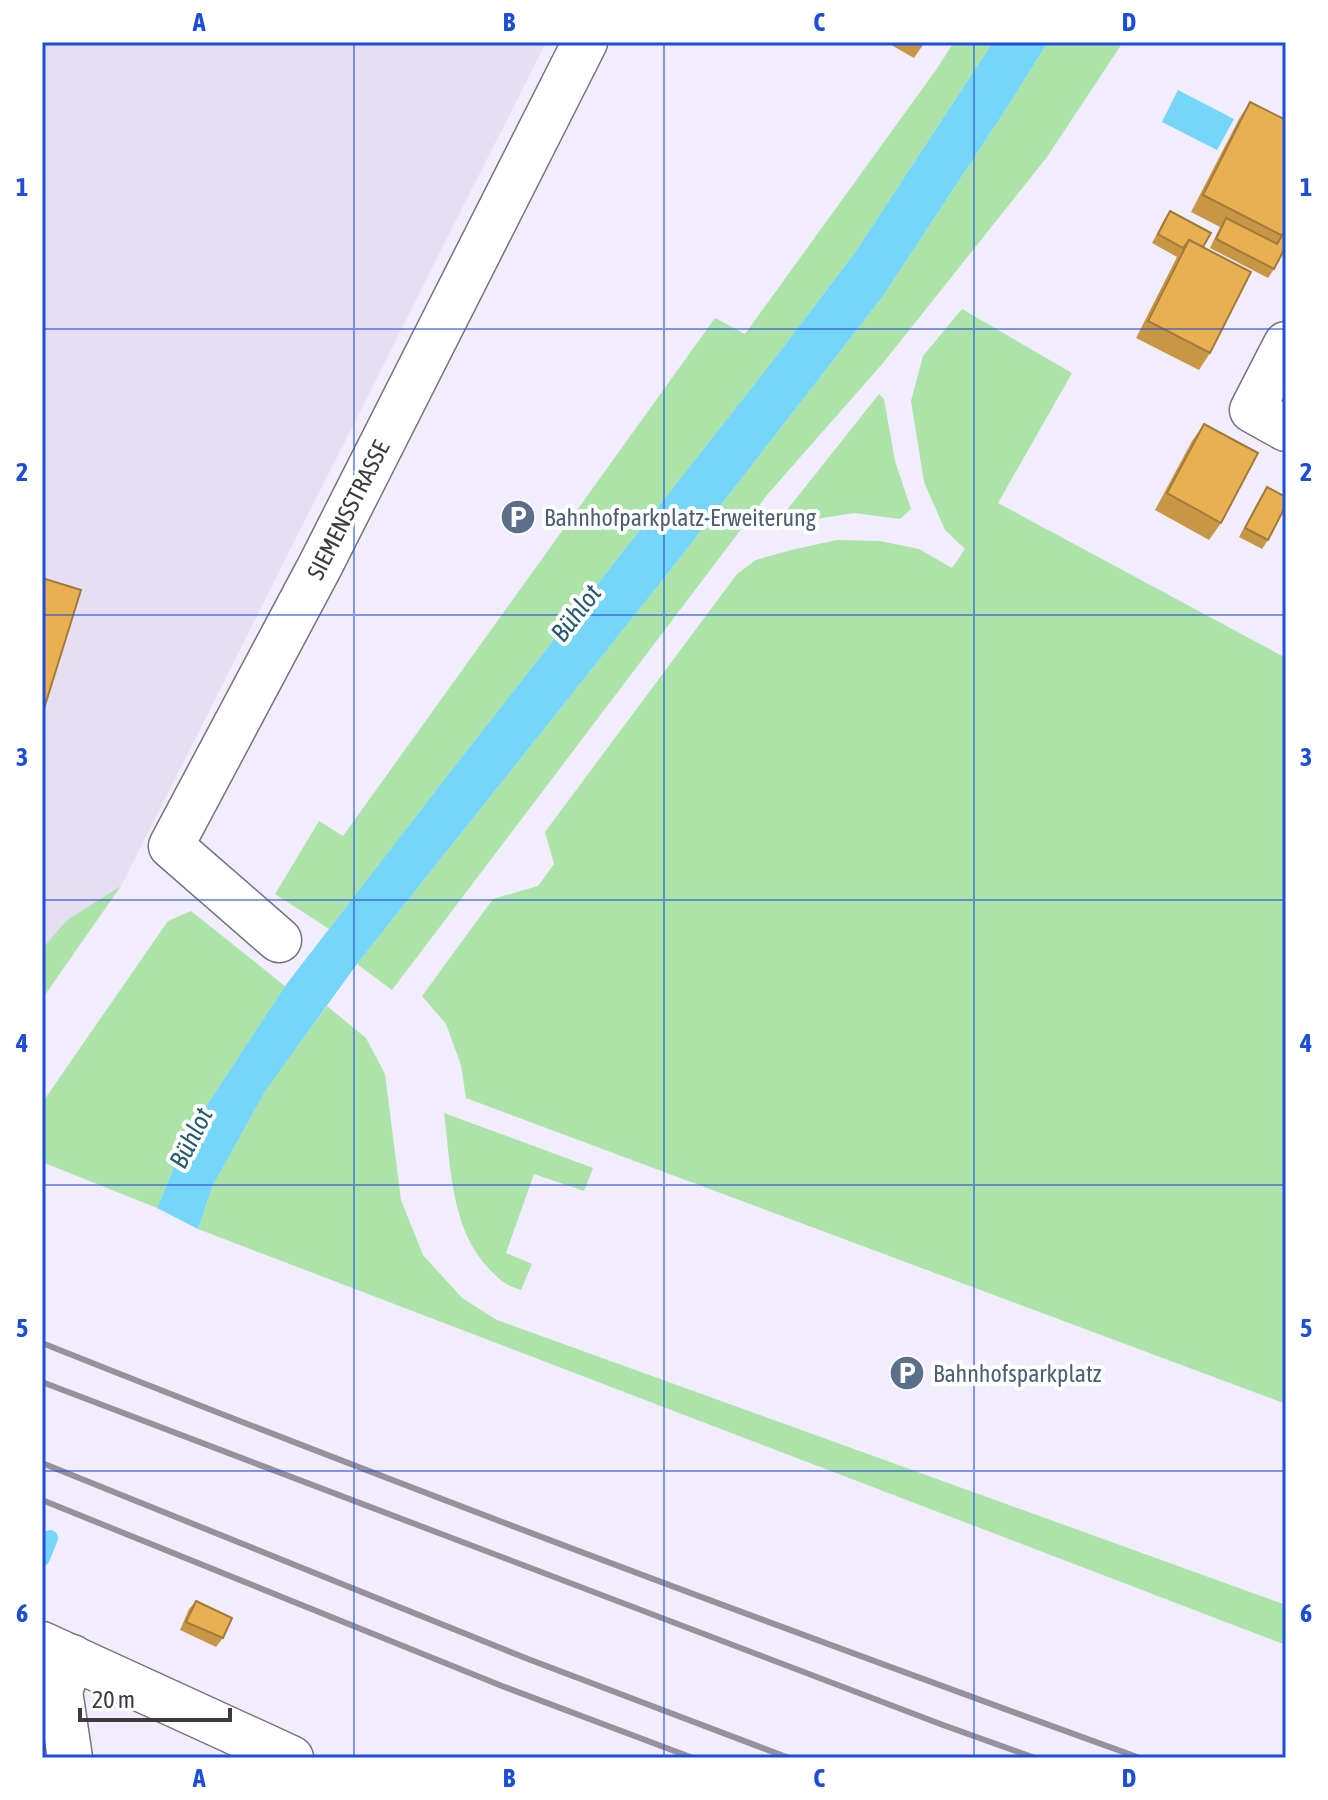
<svg xmlns="http://www.w3.org/2000/svg" width="1328" height="1800" font-family="'Asap Condensed',sans-serif">
	<style>
		.built { fill: #e6def3 }
		.green { fill: #ace3a8 }
		.water { fill: #76d6f9 }
		.lines { fill: none; stroke-linecap: round; stroke-linejoin: round }
		.stream { stroke: #76d6f9; stroke-width: 16 }
		.street-casing { stroke: #77727f; stroke-width: 47 }
		.street { stroke: #fff; stroke-width: 44 }
		.rail { stroke: #96929c; stroke-width: 6 }
		.wall { fill: #c89746 }
		.building { fill: #e8b051; stroke: #a27b39; stroke-width: 2 }
		.grid { fill: none; stroke: #1d4ed8; stroke-width: 2; stroke-opacity: 0.55 }
		.labels { text-anchor: middle; dominant-baseline: central; stroke-width: 8; stroke-linejoin: round; paint-order: stroke }
		.street-label { font-size: 24px; fill: #3c3a3f; stroke: #fff }
		.service-label { font-size: 24px; fill: #4e5e75; stroke: #fff; text-anchor: start }
		.water-label { font-size: 26px; font-style: italic; fill: #275c6f; stroke: #fff }
		.neatline { fill: none; stroke: #1d4ed8; stroke-width: 3 }
		.grid-label { font-size: 26px; text-anchor: middle; font-weight: bold; fill: #1d4ed8 }
	</style>
	<rect width="100%" height="100%" fill="#f2edfc"/>
	<polygon class="built" points="42,42 546,42 121,886 67,920 42,949"/>
	<g class="green">
		<polygon points="954,42 993,42 856,251 775,358 457,763 329,929 275,894 319,821 343,836 715,318 745,334 936,70"/>
		<polygon points="1048,42 1123,42 1047,157 883,363 767,495 392,990 357,964 669,572 883,296 1010,103"/>
		<polygon points="962,309 1072,373 998,503 1286,658 1286,1404 466,1098 461,1065 446,1024 422,996 493,899 538,886 554,864 545,832 737,574 756,560 791,550 837,540 880,541 919,549 952,568 965,549 945,530 924,482 911,401 923,356"/>
		<polygon points="879,394 884,399 895,461 911,509 900,519 854,513 790,523 787,510"/>
		<polygon points="121,886 42,999 42,949 67,920"/>
		<polygon points="191,911 285,986 188,1134 157,1208 42,1162 42,1103 168,921"/>
		<polygon points="327,1006 366,1038 385,1074 401,1200 423,1255 462,1298 497,1320 1286,1605 1286,1645 198,1229 213,1185 265,1090"/>
		<path d="M444,1113l149,55 -9,23 -50,-17 -28,79 26,11 -11,26c-14,-4 -20,-9 -30,-19 -41,-41 -40,-105 -47,-158z"/>
	</g>
	<g class="water">
		<polygon points="993,42 1048,42 1010,103 883,296 669,572 357,964 265,1091 213,1185 198,1229 157,1208 188,1134 285,986 457,763 775,358 856,251"/>
		<polygon points="1178,90 1234,119 1217,150 1162,122"/>
	</g>
	<g class="lines">
		<polyline class="stream" points="42,1558 50,1538"/>
		<defs>
			<g id="street">
				<polyline points="1286,344 1252,410 1286,429"/>
				<polyline points="279,940 171,846 320,566 585,42"/>
				<polyline points="42,1644 291,1758"/>
				<polyline points="70,1758 60,1691 72,1657"/>
			</g>
		</defs>
		<use href="#street" class="street-casing"/>
		<use href="#street" class="street"/>
		<g class="rail">
			<path d="M42,1343c363,145 730,282 1098,415"/>
			<polyline points="42,1382 943,1725 1035,1758"/>
			<polyline points="42,1463 528,1659 789,1758"/>
			<polyline points="42,1500 502,1686 693,1758"/>
		</g>
	</g>
	<g class="wall">
		<polygon points="886,42 925,42 914,58"/>
		<polygon points="1250,102 1286,246 1274,269 1268,278 1210,248 1220,227 1191,212 1239,119"/>
		<polygon points="1170,211 1203,247 1210,353 1199,370 1136,338 1177,257 1152,243 1164,220"/>
		<polygon points="1204,424 1221,523 1209,540 1155,510 1192,441"/>
		<polygon points="1267,487 1268,540 1262,549 1239,537 1261,496"/>
		<polygon points="196,1601 223,1638 216,1647 180,1630 189,1609"/>
	</g>
	<g class="building">
		<polygon points="1250,102 1286,120 1286,229 1283,236 1203,195"/>
		<polygon points="1170,211 1211,233 1203,247 1189,240 1183,248 1158,234"/>
		<polygon points="1226,218 1277,244 1286,229 1286,246 1274,269 1216,239"/>
		<polygon points="1189,240 1251,272 1210,353 1148,321"/>
		<polygon points="1204,424 1258,453 1221,523 1167,493"/>
		<polygon points="1267,487 1286,497 1286,505 1268,540 1245,528"/>
		<polygon points="42,578 81,590 42,715"/>
		<polygon points="196,1601 232,1618 223,1638 186,1622"/>
	</g>
	<path class="grid" d="M354,42v1716M664,42v1716M974,42v1716M42,329h1244M42,615h1244M42,900h1244M42,1185h1244M42,1471h1244"/>
	<defs>
		<symbol id="parking-disc" viewBox="-11 -11 22 22"><circle r="9.5" fill="#5c6f8a" stroke="#fff"/><path d="M-3.5-5.5H1a3.5 3.5 0 0 1 0 7H-1V5.5H-3.5ZM-1-3.4V-.6H.8a1.4 1.4 0 0 0 0-2.8Z" fill="#fff"/></symbol>
	</defs>
	<g fill-rule="evenodd">
		<use href="#parking-disc" x="498" y="497" width="40" height="40"/>
		<use href="#parking-disc" x="887" y="1353" width="40" height="40"/>
	</g>
	<g class="labels">
		<g class="street-label">
			<text transform="translate(348 510) rotate(-63)">SIEMENSSTRASSE</text>
		</g>
		<g class="service-label">
			<text x="544" y="517">Bahnhofparkplatz-Erweiterung</text>
			<text x="933" y="1373">Bahnhofsparkplatz</text>
		</g>
		<g class="water-label">
			<text transform="translate(576 613) rotate(-52)">Bühlot</text>
			<text transform="translate(191 1138) rotate(-63)">Bühlot</text>
		</g>
	</g>
	<rect width="1328" height="1800" fill="none" stroke="#ffffff" stroke-width="88"/>
	<path d="M80 1708v12h150v-12" fill="none" stroke="#3c3a3f" stroke-width="4"/>
	<text x="92" y="1708" font-size="24" fill="#3c3a3f" stroke="#ffffff" stroke-width="6" paint-order="stroke">20 m</text>
	<rect x="44" y="44" width="1240" height="1712" class="neatline"/>
	<g class="grid-label">
		<text x="199" y="31">A</text>
		<text x="509" y="31">B</text>
		<text x="819" y="31">C</text>
		<text x="1129" y="31">D</text>
		<text x="22" y="196">1</text>
		<text x="1306" y="196">1</text>
		<text x="22" y="481">2</text>
		<text x="1306" y="481">2</text>
		<text x="22" y="766">3</text>
		<text x="1306" y="766">3</text>
		<text x="22" y="1052">4</text>
		<text x="1306" y="1052">4</text>
		<text x="22" y="1337">5</text>
		<text x="1306" y="1337">5</text>
		<text x="22" y="1622">6</text>
		<text x="1306" y="1622">6</text>
		<text x="199" y="1787">A</text>
		<text x="509" y="1787">B</text>
		<text x="819" y="1787">C</text>
		<text x="1129" y="1787">D</text>
	</g>
</svg>
